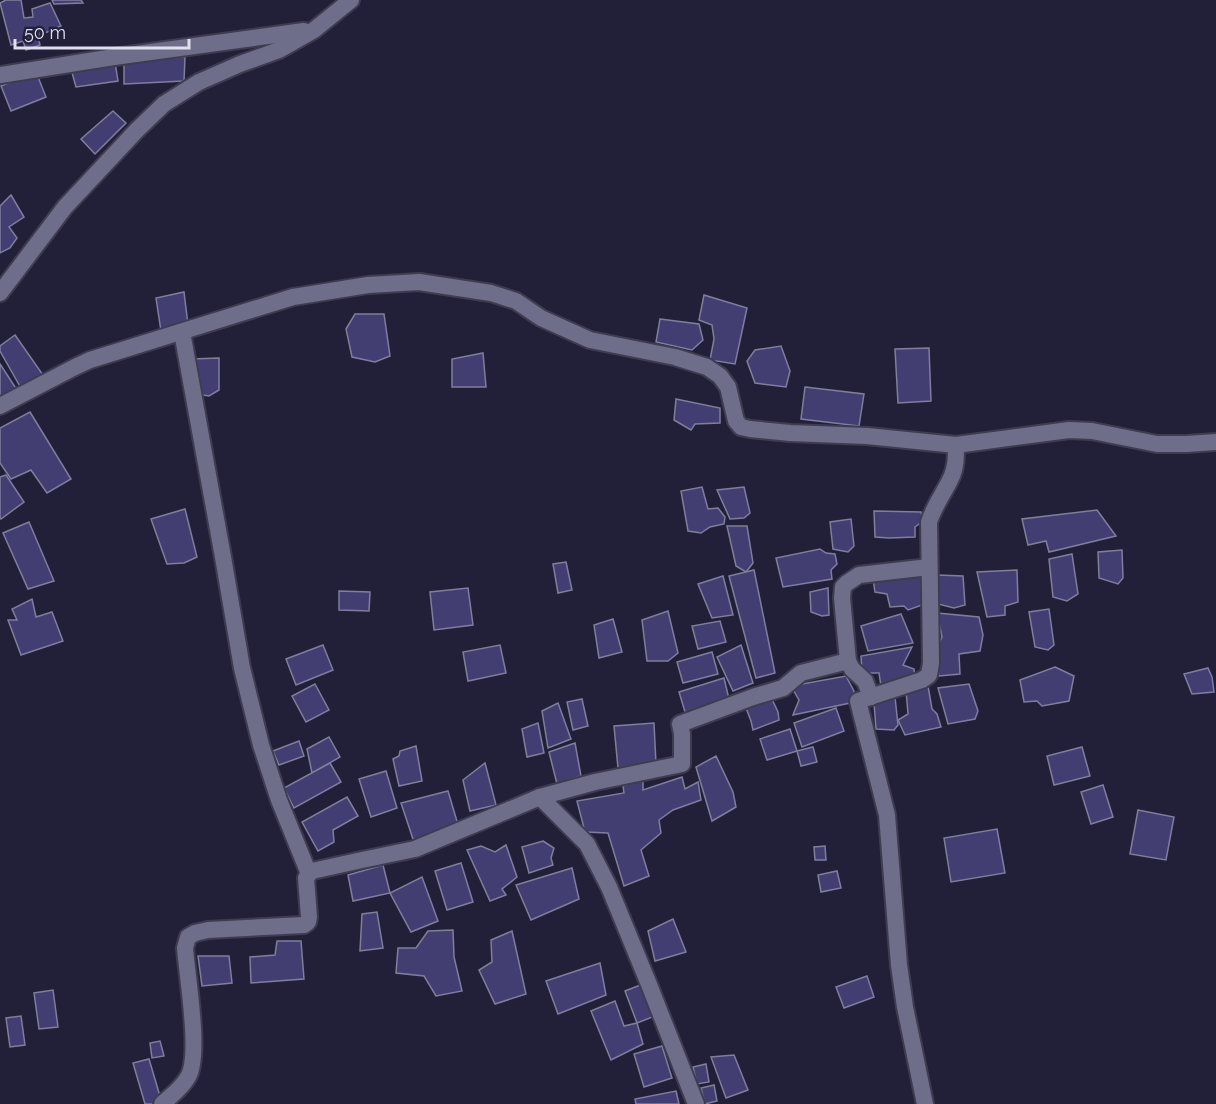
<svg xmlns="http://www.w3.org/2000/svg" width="1216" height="1104" font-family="Raleway,sans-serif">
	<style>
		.building { fill: #433e72; stroke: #7f7e9c; stroke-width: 1.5 }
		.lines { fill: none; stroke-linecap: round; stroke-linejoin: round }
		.minor-casing { stroke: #3f3c51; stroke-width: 20 }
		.minor { stroke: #6e6d8a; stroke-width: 16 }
	</style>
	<rect width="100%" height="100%" fill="#222039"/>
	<g class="building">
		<polygon points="6,0 21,0 24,18 33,17 32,9 50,3 61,26 38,36 40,45 26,50 23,41 11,45 0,3"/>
		<polygon points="52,0 81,0 83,3 54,4"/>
		<polygon points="185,57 184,81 124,84 124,59"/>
		<polygon points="115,62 118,81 76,87 71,69"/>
		<polygon points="36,72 46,97 11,111 1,86"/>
		<polygon points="113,111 126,123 95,154 81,139"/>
		<polygon points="11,195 24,217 9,227 17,238 10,248 0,253 0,206"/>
		<polygon points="184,292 188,325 161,331 156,298"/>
		<polygon points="704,295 747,308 735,364 710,360 714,339 712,325 699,320"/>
		<polygon points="355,314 384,314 390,356 375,362 352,357 346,329"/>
		<polygon points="660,319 699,324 703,340 692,350 656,342"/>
		<polygon points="15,335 43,375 22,390 0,351 0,346"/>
		<polygon points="781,346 790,371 786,387 755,383 747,361 755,350"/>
		<polygon points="929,348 931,401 898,403 895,349"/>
		<polygon points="483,353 486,387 452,387 452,359"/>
		<polygon points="219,358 219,390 209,396 197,394 191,359"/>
		<polygon points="0,364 17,390 0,398"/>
		<polygon points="805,387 864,394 859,426 801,419"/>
		<polygon points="676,399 720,408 720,423 695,424 691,430 674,420"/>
		<polygon points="30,412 71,479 47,493 31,470 11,479 0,463 0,428"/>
		<polygon points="6,475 24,502 1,519 0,518 0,477"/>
		<polygon points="702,487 708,509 718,508 725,517 724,524 710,527 701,533 688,531 681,491"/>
		<polygon points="744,487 750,513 744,518 730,519 717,490"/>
		<polygon points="185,509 197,557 184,563 167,564 151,519"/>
		<polygon points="1097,510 1116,536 1049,552 1046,541 1028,545 1022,519"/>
		<polygon points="874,511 921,512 923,521 915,527 915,537 889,538 875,537"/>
		<polygon points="851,519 854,546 848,552 833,549 830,522"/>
		<polygon points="29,522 54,581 28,589 3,533"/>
		<polygon points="727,526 747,526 753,563 746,572 736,566"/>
		<polygon points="820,549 826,553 835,554 837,564 831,570 832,579 783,587 776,558"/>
		<polygon points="1122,550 1123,578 1118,584 1099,578 1098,552"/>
		<polygon points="1072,554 1078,594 1067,601 1053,597 1049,559"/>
		<polygon points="566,562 572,590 558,593 553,564"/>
		<polygon points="754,570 775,673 756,678 729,576"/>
		<polygon points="1017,570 1018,602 1005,606 1005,615 987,617 977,572"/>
		<polygon points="923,573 925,604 908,610 904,606 890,607 887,594 875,592 873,579"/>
		<polygon points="937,575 963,576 965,605 954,608 938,604"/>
		<polygon points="723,576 733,615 712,618 698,584"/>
		<polygon points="468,588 473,625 434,630 430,592"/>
		<polygon points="828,588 829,615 822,616 811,612 810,592"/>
		<polygon points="339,591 370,592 369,611 339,610"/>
		<polygon points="32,599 36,617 52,612 63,641 21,655 8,620 17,620 12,609"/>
		<polygon points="1049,609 1054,645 1048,650 1035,647 1029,612"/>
		<polygon points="668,611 678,653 668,661 647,661 642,620"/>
		<polygon points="937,613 979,617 983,635 980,651 959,654 960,674 939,676 935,651 942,637"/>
		<polygon points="901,614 913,643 868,651 861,626"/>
		<polygon points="613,619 622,652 599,658 594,625"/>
		<polygon points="720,621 726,642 698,649 692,626"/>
		<polygon points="323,645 333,670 296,685 286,659"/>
		<polygon points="500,645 506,673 468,681 463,652"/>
		<polygon points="741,645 753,683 733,691 717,657"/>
		<polygon points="912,647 903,665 914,669 915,678 881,686 879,673 862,673 861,656"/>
		<polygon points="712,652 718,674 683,683 677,662"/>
		<polygon points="1055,667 1074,676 1069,701 1042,706 1037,701 1024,702 1020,680"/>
		<polygon points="1208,668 1212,677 1214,692 1192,694 1184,674"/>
		<polygon points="846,676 854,691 850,703 793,715 799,700 791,686"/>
		<polygon points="724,678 729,699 686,715 679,692"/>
		<polygon points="315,684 329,710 306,722 292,696"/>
		<polygon points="969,684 978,711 975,719 948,724 938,688"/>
		<polygon points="928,686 932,709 937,714 941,727 905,735 898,720 908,714 906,690"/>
		<polygon points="770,695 778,712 779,720 753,730 751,721 744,703"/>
		<polygon points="895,697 898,725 894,730 876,729 874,703"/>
		<polygon points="582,699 588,726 573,730 567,702"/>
		<polygon points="558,703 571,739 548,748 542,711"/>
		<polygon points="836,708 844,731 802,747 794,723"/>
		<polygon points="538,723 544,753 527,757 522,729"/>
		<polygon points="654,723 656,764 618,768 614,726"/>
		<polygon points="790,729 797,751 767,760 760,739"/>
		<polygon points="329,737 340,757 312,773 307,749"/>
		<polygon points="299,741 304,756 279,765 273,751"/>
		<polygon points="575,743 581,776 557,784 549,752"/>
		<polygon points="416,746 422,781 399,786 393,759 399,756 400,751"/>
		<polygon points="813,747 817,762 801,766 797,751"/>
		<polygon points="1082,747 1090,776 1054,785 1047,756"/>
		<polygon points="716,756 733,792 736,807 712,821 696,767"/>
		<polygon points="330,763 341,782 294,808 284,788"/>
		<polygon points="485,763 496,805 470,811 463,780"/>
		<polygon points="386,771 397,808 371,817 359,779"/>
		<polygon points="682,777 685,789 698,782 701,800 673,810 659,820 661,833 641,850 649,876 624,886 608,833 585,832 577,801 624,793 623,786 643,778 643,790"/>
		<polygon points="1103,785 1113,817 1091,824 1081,792"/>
		<polygon points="448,791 459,828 414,842 401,803"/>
		<polygon points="347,797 358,816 333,830 334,842 318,851 302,822"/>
		<polygon points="1138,810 1174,817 1166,860 1130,854"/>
		<polygon points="997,829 1005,873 951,882 944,838"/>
		<polygon points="543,841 554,848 551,858 553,865 529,873 522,847"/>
		<polygon points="506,845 517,877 502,889 506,895 490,901 467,850 481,846 495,852"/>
		<polygon points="825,846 826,860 815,860 814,847"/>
		<polygon points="461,863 473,902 447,910 435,871"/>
		<polygon points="383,865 390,893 353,901 348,875"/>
		<polygon points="572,868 579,899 531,920 516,885"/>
		<polygon points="837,871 841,888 821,892 818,875"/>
		<polygon points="422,877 438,921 411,932 390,893"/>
		<polygon points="377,912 383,948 360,951 362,914"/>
		<polygon points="673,919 686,952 655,961 648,931"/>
		<polygon points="453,930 454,957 462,991 436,996 424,976 396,973 398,948 416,948 428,931"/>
		<polygon points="512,931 526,994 495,1004 479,970 492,962 491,940"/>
		<polygon points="277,941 301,941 304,979 251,983 250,957 275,955"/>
		<polygon points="198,956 229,956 232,983 202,986"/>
		<polygon points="600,963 606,995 558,1014 546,981"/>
		<polygon points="867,976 874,997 844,1008 836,987"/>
		<polygon points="648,982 660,1014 637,1023 625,991"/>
		<polygon points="53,990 58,1027 39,1029 34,993"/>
		<polygon points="615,1001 624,1026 637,1023 643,1044 611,1060 591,1011"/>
		<polygon points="21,1016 25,1045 10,1047 6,1018"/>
		<polygon points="160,1041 164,1056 152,1058 150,1043"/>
		<polygon points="662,1046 672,1078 644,1087 634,1054"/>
		<polygon points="734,1055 748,1090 726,1098 711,1057"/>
		<polygon points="149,1059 162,1103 156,1104 145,1104 133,1063"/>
		<polygon points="706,1064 709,1082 697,1084 693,1067"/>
		<polygon points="714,1085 717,1101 705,1104 701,1088"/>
		<polygon points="676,1091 679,1104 636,1104 635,1099"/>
	</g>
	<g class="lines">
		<defs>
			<g id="minor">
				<polyline points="0,75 114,57 304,31"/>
				<polyline points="0,293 65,207 137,130 164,104 199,82 240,64 279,50 314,30 351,0"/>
				<polyline points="182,332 223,557 242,668 261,745 279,800 309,874"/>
				<polyline points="0,406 75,367 90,360 293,297 368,285 419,282 491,293 516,301 541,318 590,340 675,357 707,367 720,376 728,387 736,421 741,427 750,429 790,433 867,436 956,445 1069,430 1092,431 1157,444 1186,444 1216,442"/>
				<polyline points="871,697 865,681 852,669 848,661 842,598 843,587 847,583 859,575 929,567"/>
				<polyline points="540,797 595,782 682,764 682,734 680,724 753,697 783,688 801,673 848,661"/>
				<path d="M162,1104c9,-8 20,-16 26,-27 13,-21 -1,-101 -3,-129l3,-11 7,-4 13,-3 96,-5 4,-3 1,-5 -3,-39 3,-4 3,-3 50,-11 53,-11 125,-52 47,47 22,43 39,95 48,122"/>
				<path d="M925,1104l-20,-97 -6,-42 -12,-150 -29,-114 64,-21 7,-5 2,-12 -2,-141c5,-16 15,-29 22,-44 5,-10 5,-21 5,-33"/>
			</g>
		</defs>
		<use href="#minor" class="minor-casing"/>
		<use href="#minor" class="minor"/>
	</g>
	<path d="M15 39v9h174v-9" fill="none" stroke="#dfdff0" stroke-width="3"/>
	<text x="24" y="39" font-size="18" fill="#dfdff0" stroke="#222039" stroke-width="4.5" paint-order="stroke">50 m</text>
</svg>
